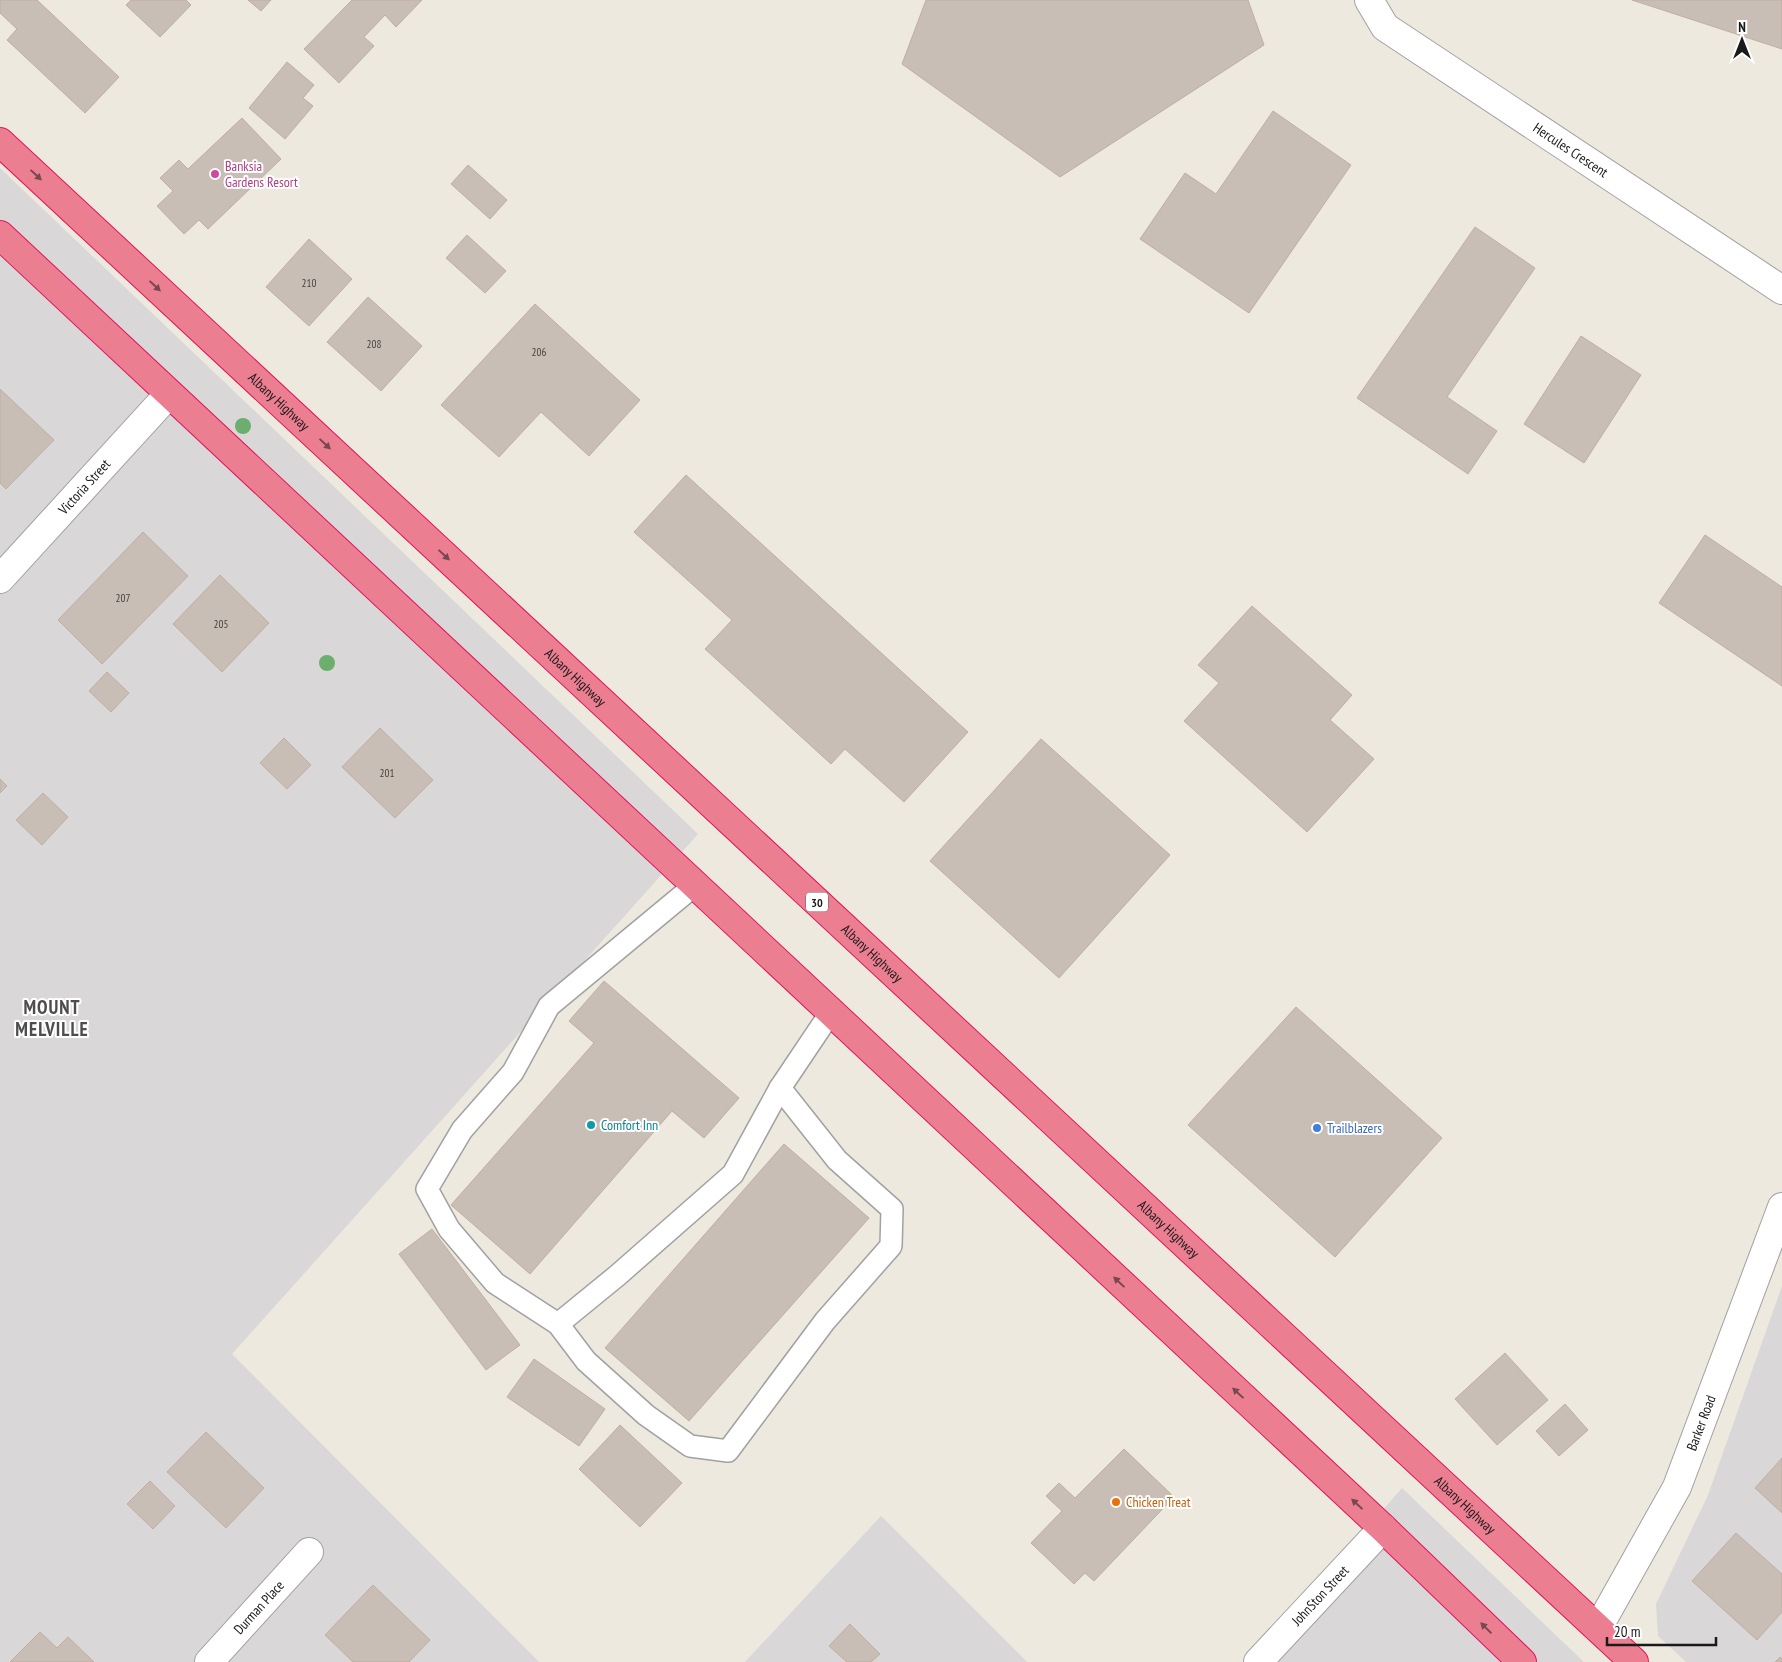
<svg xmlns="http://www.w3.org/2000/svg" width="1782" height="1662" font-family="'PT Sans Narrow',sans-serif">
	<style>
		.residential { fill: #d9d7d7 }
		.building { fill: #c9beb5; stroke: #c0aea0 }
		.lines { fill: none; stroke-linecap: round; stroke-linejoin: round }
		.lane-casing { stroke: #a1a1a1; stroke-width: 24 }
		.street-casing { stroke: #a1a1a1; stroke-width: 30 }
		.highway-casing { stroke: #e11659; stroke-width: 30 }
		.lane { stroke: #fff; stroke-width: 21 }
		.street { stroke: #fff; stroke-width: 28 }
		.highway { stroke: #ec7e92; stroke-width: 28 }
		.tree { fill: #6cae6d }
		.oneway { fill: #784750 }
		.hotel-dot { fill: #d1479c; stroke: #fff; stroke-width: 2 }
		.culture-dot { fill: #0f9aa8; stroke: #fff; stroke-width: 2 }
		.shop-dot { fill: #3f7fe0; stroke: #fff; stroke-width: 2 }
		.food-dot { fill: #e8710a; stroke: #fff; stroke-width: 2 }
		.labels { text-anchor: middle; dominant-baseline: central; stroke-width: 4; stroke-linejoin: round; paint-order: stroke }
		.number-label { font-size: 11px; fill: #464341 }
		.shield { fill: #fff; stroke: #5f5f5f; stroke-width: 1 }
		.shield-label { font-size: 12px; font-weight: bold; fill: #1a1a1a }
		.street-label { font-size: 14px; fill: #1a1a1a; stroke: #fff }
		.hotel-label { font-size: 14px; fill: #b23c85; stroke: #fff; text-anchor: start }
		.culture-label { font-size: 14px; fill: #0d838f; stroke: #fff; text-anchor: start }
		.shop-label { font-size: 14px; fill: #366cbe; stroke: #fff; text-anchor: start }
		.food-label { font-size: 14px; fill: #c56008; stroke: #fff; text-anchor: start }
		.district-label { font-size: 19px; font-weight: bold; letter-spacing: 1px; fill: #4d4d4d; stroke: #fff }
	</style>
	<rect width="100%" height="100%" fill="#ede9df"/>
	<g class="residential">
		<polygon points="0,168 698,834 232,1354 539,1662 0,1662"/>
		<polygon points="1782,1286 1782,1662 1686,1662 1658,1636 1656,1604 1708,1495"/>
		<polygon points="1402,1488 1584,1662 1250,1662"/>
		<polygon points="881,1516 1027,1662 745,1662"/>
	</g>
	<g class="building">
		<polygon points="0,0 37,0 119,77 85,113 7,40 17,29 0,13"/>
		<polygon points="131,0 186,0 191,5 160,37 126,5"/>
		<polygon points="248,0 271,0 261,11"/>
		<polygon points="352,0 422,0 396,27 385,15 364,37 374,46 339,83 304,49"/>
		<polygon points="926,0 1248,0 1264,45 1060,177 902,64"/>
		<polygon points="1632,0 1782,0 1782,49"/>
		<polygon points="287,62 314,85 303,98 313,106 285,139 249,108"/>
		<polygon points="1273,111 1351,165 1249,313 1140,239 1185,173 1216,194"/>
		<polygon points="242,118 281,159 208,229 199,220 184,234 157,206 173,191 160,178 179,160 188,169"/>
		<polygon points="468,165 507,200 490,219 451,184"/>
		<polygon points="1475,227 1535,268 1447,397 1497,431 1468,474 1357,398"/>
		<polygon points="467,235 506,271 485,293 446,258"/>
		<polygon points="309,239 352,279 309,326 266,287"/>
		<polygon points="368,297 422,346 381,391 327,342"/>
		<polygon points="535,304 640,400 589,456 541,412 499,457 441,405"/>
		<polygon points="1581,336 1641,375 1584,463 1524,424"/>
		<polygon points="0,389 54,440 6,489 0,483"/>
		<polygon points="686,475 968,732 904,802 845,749 831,764 705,649 732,620 634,532"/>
		<polygon points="143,532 188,576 102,664 58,620"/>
		<polygon points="1705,535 1782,587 1782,686 1659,603"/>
		<polygon points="220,575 269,623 222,672 173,624"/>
		<polygon points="1252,606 1352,695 1330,720 1374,759 1307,832 1184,721 1219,683 1198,665"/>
		<polygon points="107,672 129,693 111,712 89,691"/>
		<polygon points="380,728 433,780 395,818 342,767"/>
		<polygon points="284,738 311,765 287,789 260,763"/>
		<polygon points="1041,739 1170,855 1059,978 930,861"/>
		<polygon points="0,779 7,786 0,793"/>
		<polygon points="43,793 68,817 42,845 16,820"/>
		<polygon points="604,981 739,1098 704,1138 672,1111 530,1274 451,1205 594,1043 569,1021"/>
		<polygon points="1296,1007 1442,1138 1335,1257 1188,1125"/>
		<polygon points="784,1144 869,1218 689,1421 605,1348"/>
		<polygon points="432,1229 520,1345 486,1370 399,1254"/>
		<polygon points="1505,1353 1548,1400 1497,1445 1455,1399"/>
		<polygon points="534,1359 605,1409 579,1446 507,1397"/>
		<polygon points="1565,1404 1588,1430 1559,1456 1536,1431"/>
		<polygon points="620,1425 682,1483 640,1527 579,1469"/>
		<polygon points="206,1432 264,1488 226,1528 167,1472"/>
		<polygon points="1124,1449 1174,1497 1094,1581 1085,1573 1074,1584 1031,1543 1062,1511 1046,1496 1059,1483 1075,1498"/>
		<polygon points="1782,1458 1782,1513 1755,1488"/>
		<polygon points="150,1481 175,1506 153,1529 127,1504"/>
		<polygon points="1736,1533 1782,1574 1782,1612 1757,1640 1692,1581"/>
		<polygon points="373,1585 430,1640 409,1662 353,1662 325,1635"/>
		<polygon points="850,1624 880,1654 871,1662 847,1662 829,1646"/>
		<polygon points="40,1632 57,1648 68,1637 94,1662 10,1662"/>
		<polygon points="1780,1657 1782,1659 1782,1662 1775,1662"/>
	</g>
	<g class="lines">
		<defs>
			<g id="lane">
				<polyline points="695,885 549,1006 513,1072 462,1130 427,1189 449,1229 495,1283 558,1324 586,1361 646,1415 690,1446 728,1451 825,1321 891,1246 892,1209 837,1160 780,1088"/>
				<polyline points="558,1324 618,1275 733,1174 780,1088 831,1012"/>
			</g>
			<g id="street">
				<path id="s1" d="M1369,0l16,27 397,263"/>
				<path id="s2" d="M0,579l169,-185"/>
				<path id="s3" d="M1598,1628l79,-141 105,-280"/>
				<path id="s4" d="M209,1662l100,-110"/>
				<path id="s5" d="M1258,1662l125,-134"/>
			</g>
			<g id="highway">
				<path id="s6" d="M0,142l1634,1520"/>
				<polyline points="0,235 1383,1528 1522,1662"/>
			</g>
		</defs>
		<use href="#lane" class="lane-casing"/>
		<use href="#street" class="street-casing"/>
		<use href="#highway" class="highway-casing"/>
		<use href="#lane" class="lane"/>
		<use href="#street" class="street"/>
		<use href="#highway" class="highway"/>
	</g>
	<g class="tree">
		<circle cx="243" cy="426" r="8"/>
		<circle cx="327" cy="663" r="8"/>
	</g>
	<defs><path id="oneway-solid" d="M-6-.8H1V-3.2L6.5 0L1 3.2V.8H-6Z" transform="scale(1.25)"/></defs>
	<g class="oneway">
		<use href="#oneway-solid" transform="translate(36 175) rotate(43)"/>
		<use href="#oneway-solid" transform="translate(155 286) rotate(43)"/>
		<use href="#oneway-solid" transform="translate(325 444) rotate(43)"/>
		<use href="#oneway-solid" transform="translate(444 555) rotate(43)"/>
		<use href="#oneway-solid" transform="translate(1119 1282) rotate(-137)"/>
		<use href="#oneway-solid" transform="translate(1238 1393) rotate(-137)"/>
		<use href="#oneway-solid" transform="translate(1357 1504) rotate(-137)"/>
		<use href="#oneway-solid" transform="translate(1486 1628) rotate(-136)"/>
	</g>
	<circle class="hotel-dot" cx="215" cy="174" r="5"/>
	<circle class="culture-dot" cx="591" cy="1125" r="5"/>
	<circle class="shop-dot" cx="1317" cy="1128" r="5"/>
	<circle class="food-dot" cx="1116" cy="1502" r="5"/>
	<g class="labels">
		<g class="number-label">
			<text x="309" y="283">210</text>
			<text x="374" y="344">208</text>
			<text x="539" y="352">206</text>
			<text x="123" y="598">207</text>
			<text x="221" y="624">205</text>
			<text x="387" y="773">201</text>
		</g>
		<rect class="shield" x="806" y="892.5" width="22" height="19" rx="4"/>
		<g class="shield-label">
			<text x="817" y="902">30</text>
		</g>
		<g class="street-label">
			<text stroke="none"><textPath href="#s1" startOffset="254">Hercules Crescent</textPath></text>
			<text stroke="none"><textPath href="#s6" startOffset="381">Albany Highway</textPath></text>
			<text stroke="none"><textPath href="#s2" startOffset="125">Victoria Street</textPath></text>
			<text stroke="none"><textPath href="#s6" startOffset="786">Albany Highway</textPath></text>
			<text stroke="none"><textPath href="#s6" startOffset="1191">Albany Highway</textPath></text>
			<text stroke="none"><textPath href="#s6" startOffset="1596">Albany Highway</textPath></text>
			<text stroke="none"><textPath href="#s3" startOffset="230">Barker Road</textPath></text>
			<text stroke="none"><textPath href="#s6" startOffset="2001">Albany Highway</textPath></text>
			<text stroke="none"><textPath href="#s5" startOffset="91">JohnSton Street</textPath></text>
			<text stroke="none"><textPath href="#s4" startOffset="74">Durman Place</textPath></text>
		</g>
		<g class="hotel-label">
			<text x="225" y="166">Banksia<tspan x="225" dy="16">Gardens Resort</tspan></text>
		</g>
		<g class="culture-label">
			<text x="601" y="1125">Comfort Inn</text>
		</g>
		<g class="shop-label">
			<text x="1327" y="1128">Trailblazers</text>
		</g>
		<g class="food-label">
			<text x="1126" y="1502">Chicken Treat</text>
		</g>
		<g class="district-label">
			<text x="52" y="1007">MOUNT<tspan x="52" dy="22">MELVILLE</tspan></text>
		</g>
	</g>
	<g transform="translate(1742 40)" stroke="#ffffff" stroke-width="4" paint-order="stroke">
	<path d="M0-4L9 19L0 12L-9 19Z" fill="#1a1a1a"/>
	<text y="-8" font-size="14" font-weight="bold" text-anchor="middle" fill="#1a1a1a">N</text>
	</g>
	<path d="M1607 1637v8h109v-8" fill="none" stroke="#1a1a1a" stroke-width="2.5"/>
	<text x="1614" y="1637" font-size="15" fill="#1a1a1a" stroke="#ffffff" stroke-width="4" paint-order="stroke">20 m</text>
</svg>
